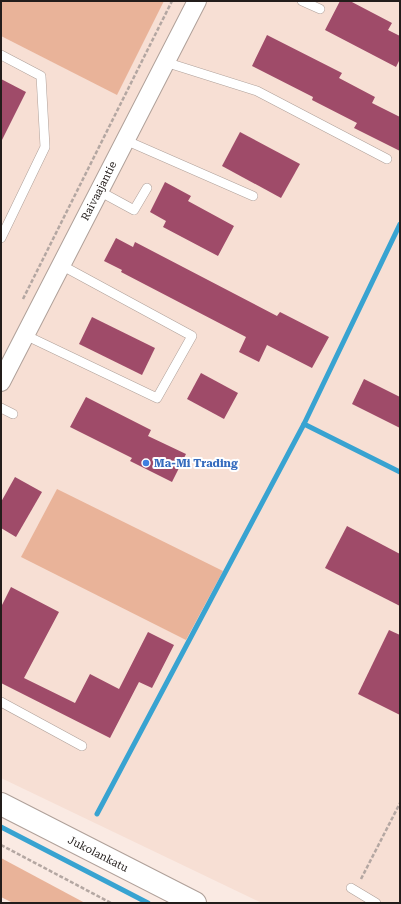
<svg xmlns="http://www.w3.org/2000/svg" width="401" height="904" font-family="'Roboto Serif',serif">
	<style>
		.built { fill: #f7dfd4 }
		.green { fill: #e9b399 }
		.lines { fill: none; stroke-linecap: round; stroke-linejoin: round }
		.stream { stroke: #38a3d1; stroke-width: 5 }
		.building { fill: #9f4b69 }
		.service-casing { stroke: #afa099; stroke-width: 10 }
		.minor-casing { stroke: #afa099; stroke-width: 20 }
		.secondary-casing { stroke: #afa099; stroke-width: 24 }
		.path { stroke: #b4a7a2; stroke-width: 2.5; stroke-dasharray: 4 2; stroke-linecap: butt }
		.service { stroke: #fff; stroke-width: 9 }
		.minor { stroke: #fff; stroke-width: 18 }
		.secondary { stroke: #fff; stroke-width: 22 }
		.shop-dot { fill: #3f7fe0; stroke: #fff; stroke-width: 1.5 }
		.labels { text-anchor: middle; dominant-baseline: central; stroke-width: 4; stroke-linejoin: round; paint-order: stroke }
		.street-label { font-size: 11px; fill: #231d1b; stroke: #fff }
		.shop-label { font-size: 11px; font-weight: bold; fill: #366cbe; stroke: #fff; text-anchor: start }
	</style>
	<rect width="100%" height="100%" fill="#faeae3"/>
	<polygon class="built" points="164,1 400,1 400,903 262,903 1,778 1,36 117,94"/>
	<g class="green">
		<polygon points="1,1 164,1 117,95 1,36"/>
		<polygon points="57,489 223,571 186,640 21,557"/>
		<polygon points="1,858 85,903 13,903 1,897"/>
	</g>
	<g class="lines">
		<g class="stream">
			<polyline points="304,424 400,472"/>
			<polyline points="97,814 304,424 400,224"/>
			<polyline points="1,827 148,903"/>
		</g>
	</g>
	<g class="building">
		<polygon points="340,1 350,1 392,23 388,30 400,36 400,59 396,67 325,30"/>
		<polygon points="267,35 342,73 339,78 375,97 372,103 400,117 400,151 354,128 357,123 312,100 313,97 252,66"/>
		<polygon points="1,79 26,92 1,142"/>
		<polygon points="240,132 300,164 281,198 222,166"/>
		<polygon points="165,182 191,196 188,201 234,226 218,256 163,227 166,221 150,212"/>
		<polygon points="116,238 133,247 135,242 277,316 280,312 329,337 312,368 267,345 259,362 239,352 246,337 121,272 122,270 104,261"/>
		<polygon points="92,317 155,348 142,375 79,344"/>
		<polygon points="201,373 238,393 224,419 187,399"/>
		<polygon points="364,379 400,397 400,428 352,404"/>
		<polygon points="86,397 151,430 148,436 186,454 172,482 130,461 132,458 70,427"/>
		<polygon points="15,477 42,492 16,537 1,528 1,502"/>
		<polygon points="347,526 400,554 400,606 325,568"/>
		<polygon points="11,587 59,612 24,678 75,703 90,674 119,689 148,632 174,645 152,688 139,682 110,738 1,683 1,607"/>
		<polygon points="389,630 400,635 400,715 358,694"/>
	</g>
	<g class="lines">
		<defs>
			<g id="service">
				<polyline points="302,1 320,9"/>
				<polyline points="1,55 41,76 45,147 1,238"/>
				<polyline points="165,62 257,91 387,159"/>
				<polyline points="125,140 253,196"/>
				<polyline points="99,191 134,210 147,188"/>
				<polyline points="25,335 157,398 192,336 61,265"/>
				<polyline points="1,408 13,414"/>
				<polyline points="1,702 82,746"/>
				<polyline points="351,888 376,903"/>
			</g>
			<polyline id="minor" points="1,382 197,1"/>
			<polyline id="secondary" points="1,804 195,903"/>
		</defs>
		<use href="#service" class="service-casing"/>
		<use href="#minor" class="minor-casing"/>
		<use href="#secondary" class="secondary-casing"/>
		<g class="path">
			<polyline points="23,299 172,1"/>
			<polyline points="1,845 111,903"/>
			<polyline points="361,879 400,803"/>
		</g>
		<use href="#service" class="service"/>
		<use href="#minor" class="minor"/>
		<use href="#secondary" class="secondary"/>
	</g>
	<circle class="shop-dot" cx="146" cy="463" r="4"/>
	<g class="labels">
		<g class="street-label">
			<text transform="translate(99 191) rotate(-63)">Raivaajantie</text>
			<text transform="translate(98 854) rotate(27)">Jukolankatu</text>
		</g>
		<g class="shop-label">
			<text x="154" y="463">Ma-Mi Trading</text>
		</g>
	</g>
	<rect width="401" height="904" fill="none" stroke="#231d1b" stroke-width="4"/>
</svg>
